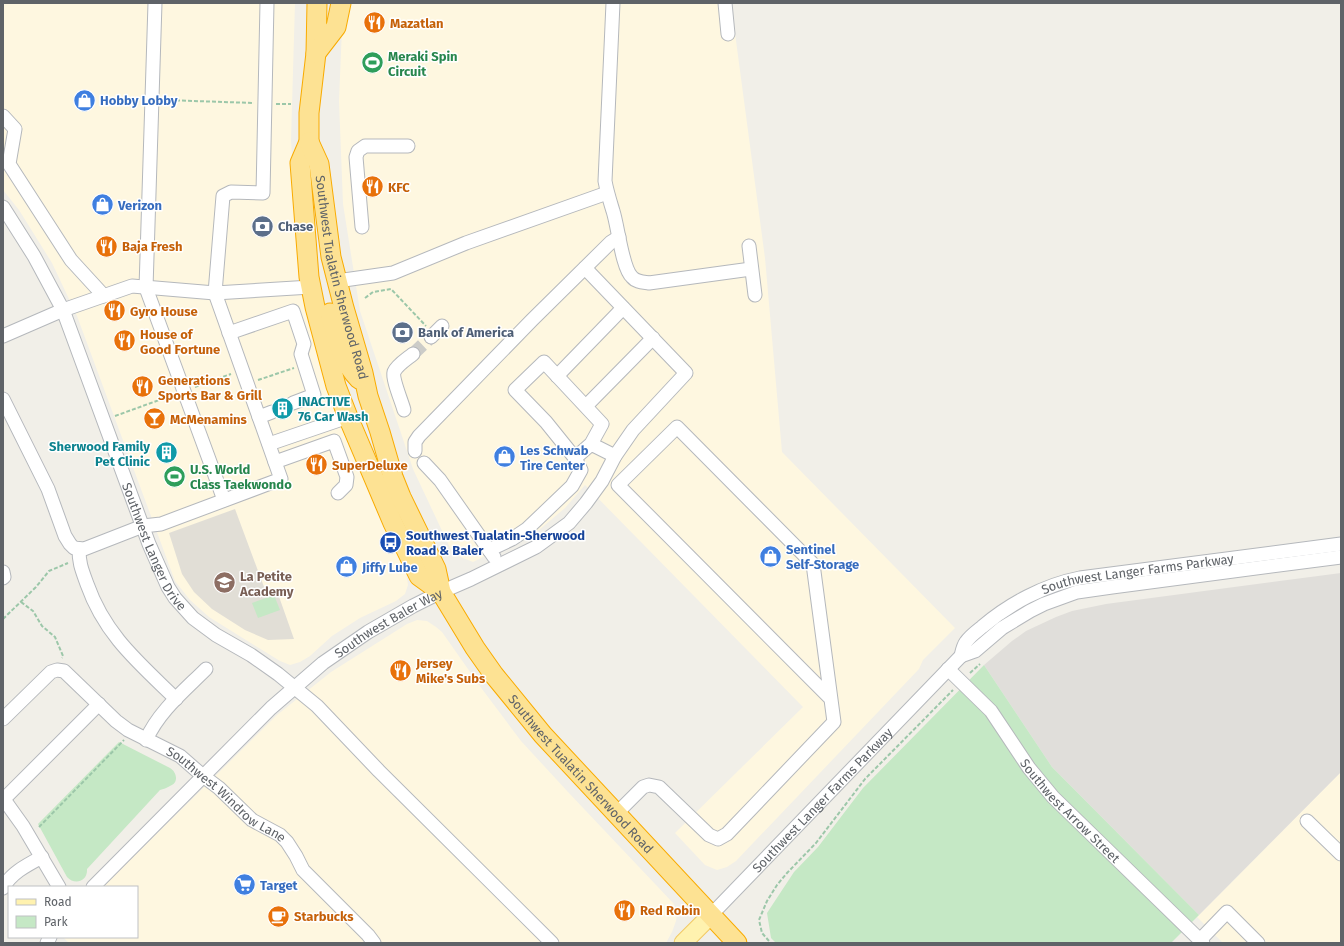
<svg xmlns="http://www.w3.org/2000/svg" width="1344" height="946" font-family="'Fira Sans',sans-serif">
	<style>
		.commercial { fill: #fef7e0 }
		.industrial { fill: #e0deda }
		.education { fill: #e1ded6 }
		.green { fill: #c5e8c5 }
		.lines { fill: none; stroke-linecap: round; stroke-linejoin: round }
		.minor-tunnel { stroke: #ccccc8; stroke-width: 13; stroke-dasharray: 13 6; stroke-linecap: butt }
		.minor-casing { stroke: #b5b8bc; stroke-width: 15 }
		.major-casing { stroke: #f2c960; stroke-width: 19 }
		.highway-casing { stroke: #f9ab00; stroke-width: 21 }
		.path { stroke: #9cc7a9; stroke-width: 2; stroke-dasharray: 4 2; stroke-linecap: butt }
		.minor { stroke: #fff; stroke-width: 13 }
		.major { stroke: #fff2af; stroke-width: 17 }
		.highway { stroke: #fde293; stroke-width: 19 }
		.labels { text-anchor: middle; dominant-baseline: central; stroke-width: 3; stroke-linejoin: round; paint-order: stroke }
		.food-label { font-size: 13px; font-weight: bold; fill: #c56008; stroke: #fff; text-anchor: start }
		.leisure-label { font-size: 13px; font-weight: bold; fill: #27864d; stroke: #fff; text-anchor: start }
		.shop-label { font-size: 13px; font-weight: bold; fill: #366cbe; stroke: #fff; text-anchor: start }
		.service-label { font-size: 13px; font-weight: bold; fill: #4e5e75; stroke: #fff; text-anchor: start }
		.street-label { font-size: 13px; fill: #5f6368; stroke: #fff }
		.culture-label { font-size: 13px; font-weight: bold; fill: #0d838f; stroke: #fff; text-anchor: start }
		.transit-label { font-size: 13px; font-weight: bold; fill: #164399; stroke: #fff; text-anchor: start }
		.education-label { font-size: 13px; font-weight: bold; fill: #785e54; stroke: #fff; text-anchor: start }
	</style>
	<rect width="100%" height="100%" fill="#f1efe8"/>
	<g class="commercial">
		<polygon points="3,3 295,3 291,140 295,199 349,443 373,502 403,566 407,577 408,585 405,594 396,601 360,618 332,636 310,656 300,662 290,665 280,661 209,617 190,600 175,581 77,316 52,263 19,210 3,190"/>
		<polygon points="343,3 731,3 765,258 782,452 955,628 923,660 919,669 736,861 727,867 717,870 705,865 675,833 803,707 585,485 565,508 539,530 473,562 453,554 413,469 360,311 343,204 339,101"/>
		<polygon points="417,620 427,621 436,627 442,632 482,689 521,741 568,792 674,904 677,913 676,921 672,932 666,943 69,943 63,937 137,937 137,887 103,887 277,715 331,672 407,624"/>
		<polygon points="1341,772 1341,943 1223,943 1197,917"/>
	</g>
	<polygon class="industrial" points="1341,573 1341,772 1199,915 1052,767 984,665 1012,641 1026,631 1056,617 1072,611 1106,604"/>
	<polygon class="education" points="235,509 267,595 277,591 294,639 268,640 245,630 212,609 194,592 182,574 169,533"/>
	<g class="green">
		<polygon points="274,595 280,610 258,618 252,603"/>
		<polygon points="984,665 1052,767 1199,915 1171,943 776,943 771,938 767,913 794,872 818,847 863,788"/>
		<path d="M119,742l51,26c7,4 9,15 0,18 -3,2 -7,3 -10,4l-73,79c1,12 -12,17 -20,8l-29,-53z"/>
	</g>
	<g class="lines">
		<g class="minor-tunnel">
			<polyline points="413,354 431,337"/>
			<polyline points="272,412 293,403"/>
		</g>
		<defs>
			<g id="minor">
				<polyline points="155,3 146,288 224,500"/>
				<path d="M613,3l-8,178c2,11 5,20 8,30 5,15 9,57 19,66 4,5 11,5 17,6l102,-14"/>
				<polyline points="725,3 728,34"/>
				<polyline points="3,116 15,129 9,164 71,260 104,296"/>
				<path id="s1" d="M3,207l31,49 29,54 86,234 19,43 7,11 18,20 23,17 35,20 27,19 39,32 62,65 173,172"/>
				<polyline points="362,227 356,157 358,151 365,146 408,146"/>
				<polyline points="749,246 755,295"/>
				<polyline points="337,281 393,273 466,243 607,193"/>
				<polyline points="229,333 293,311 304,344 301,354 314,395 293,403"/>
				<polyline points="3,336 63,310 132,286 215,293 311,287"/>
				<polyline points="431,337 442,326"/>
				<polyline points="557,376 623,308"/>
				<polyline points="3,399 48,489 65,536 70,544 74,548 84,549 143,526 161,524 281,479 215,293 223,196 231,192 263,193 267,3"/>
				<polyline points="586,406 653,338"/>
				<path d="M404,410c-2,-8 -12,-31 -10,-38 3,-7 13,-13 19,-18"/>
				<polyline points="259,417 272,412"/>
				<polyline points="269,444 348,417"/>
				<polyline points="591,444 575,458 546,422 515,390 544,362 602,424 591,444 615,456"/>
				<polyline points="415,451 415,442 419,436 532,320 611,242 619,237"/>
				<polyline points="275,462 334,441 347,477 346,485 338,493"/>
				<polyline points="424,463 440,480 494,557"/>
				<path d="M79,549c0,15 3,21 8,35 18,51 51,78 89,115"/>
				<polyline points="489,550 512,539 527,529 572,486 581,470 575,458"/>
				<polyline points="3,572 4,577 3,578"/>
				<polyline points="961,656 975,651 1002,628 1030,611 1044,604 1077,592 1112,587 1341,557"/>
				<path id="s2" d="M948,669l43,42 38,57 24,29 150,146"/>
				<path id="s3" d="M3,719l48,-47 6,-2 7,1 52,50 12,9 52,26 23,20 16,12 33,32 28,15 7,7 9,14 7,14 65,65 6,8"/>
				<path d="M146,740c13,-29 38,-49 60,-71"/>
				<polyline points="3,798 23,826 59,887"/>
				<polyline points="4,799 99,704"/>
				<polyline points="616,814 643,787 649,785 659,787 709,835 718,839 727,834 834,722 813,564 677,427 618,485 830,698"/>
				<polyline points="1307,821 1341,854"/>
				<path id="s4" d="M93,887l178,-179 52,-45 45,-31 45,-26 28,-14 30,-13 65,-32 33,-24 17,-20 16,-22 13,-25 18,-26 53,-57 -101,-105"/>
				<path d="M3,888c8,-15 24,-23 39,-31"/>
				<path id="s5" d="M711,915l250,-259c1,-4 2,-10 5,-14 4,-6 11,-11 16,-15 27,-23 62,-42 98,-49l261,-34"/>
				<polyline points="1200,940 1227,912 1258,943"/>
				<polyline points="47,943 50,937"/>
			</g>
			<polyline id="major" points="683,943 711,915"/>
			<g id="highway">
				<polyline points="317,3 316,53 309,113 309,142 300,163 309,277 315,307 336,386 348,417 393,523 419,576 441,592"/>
				<polyline points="316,53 336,27 341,3"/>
				<path id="s6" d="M309,142l10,22 12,93 13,51 19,65 5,23 12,36 13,45 8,20 35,72 5,23 34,56 19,27 49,60 194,208"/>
				<path d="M330,313c6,22 12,49 29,66"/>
			</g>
		</defs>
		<use href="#minor" class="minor-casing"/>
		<use href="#major" class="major-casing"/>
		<use href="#highway" class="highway-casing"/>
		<g class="path">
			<polyline points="164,100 254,103"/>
			<polyline points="276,104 291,104"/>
			<polyline points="365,298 373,292 391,289 426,326"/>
			<polyline points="258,380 294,368"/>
			<polyline points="195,387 231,374"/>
			<polyline points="115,416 173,395"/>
			<polyline points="21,602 33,611 42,626 55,637 63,656 62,658"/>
			<polyline points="3,619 36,587 49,571 68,563"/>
			<polyline points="970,673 980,664"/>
			<polyline points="39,827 124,740"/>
			<polyline points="769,941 762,933 759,920 767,901 777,885 787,873 816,843 865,779 953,690"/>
		</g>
		<use href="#minor" class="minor"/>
		<use href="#major" class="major"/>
		<use href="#highway" class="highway"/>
	</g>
	<defs>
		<symbol id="restaurant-disc" viewBox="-11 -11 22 22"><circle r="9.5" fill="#e8710a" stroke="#fff"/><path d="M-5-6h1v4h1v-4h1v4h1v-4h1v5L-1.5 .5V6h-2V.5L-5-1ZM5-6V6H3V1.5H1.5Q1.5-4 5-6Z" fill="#fff"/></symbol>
		<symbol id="stadium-disc" viewBox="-11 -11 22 22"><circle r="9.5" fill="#2e9e5b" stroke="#fff"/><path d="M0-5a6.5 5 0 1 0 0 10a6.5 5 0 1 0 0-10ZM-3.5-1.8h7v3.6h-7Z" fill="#fff"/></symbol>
		<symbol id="shop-disc" viewBox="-11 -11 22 22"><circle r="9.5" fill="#3f7fe0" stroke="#fff"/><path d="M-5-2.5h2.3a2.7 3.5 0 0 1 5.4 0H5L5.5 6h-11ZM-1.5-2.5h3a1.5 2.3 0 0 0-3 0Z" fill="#fff"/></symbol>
		<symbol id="bank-disc" viewBox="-11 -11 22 22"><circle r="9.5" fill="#5c6f8a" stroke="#fff"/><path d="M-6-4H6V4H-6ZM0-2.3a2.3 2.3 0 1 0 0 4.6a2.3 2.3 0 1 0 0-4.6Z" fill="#fff"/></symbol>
		<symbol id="building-disc" viewBox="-11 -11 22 22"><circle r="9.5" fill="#0f9aa8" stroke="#fff"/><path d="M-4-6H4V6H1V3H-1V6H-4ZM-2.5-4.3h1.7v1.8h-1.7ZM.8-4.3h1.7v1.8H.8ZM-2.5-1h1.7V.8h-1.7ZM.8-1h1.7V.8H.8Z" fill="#fff"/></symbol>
		<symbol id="bar-disc" viewBox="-11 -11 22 22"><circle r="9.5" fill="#e8710a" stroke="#fff"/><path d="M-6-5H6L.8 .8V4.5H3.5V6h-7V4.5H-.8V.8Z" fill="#fff"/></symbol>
		<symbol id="bus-disc" viewBox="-11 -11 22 22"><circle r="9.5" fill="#1a4fb4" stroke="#fff"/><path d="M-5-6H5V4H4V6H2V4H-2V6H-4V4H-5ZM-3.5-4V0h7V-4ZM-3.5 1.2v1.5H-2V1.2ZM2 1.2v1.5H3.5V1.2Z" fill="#fff"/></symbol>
		<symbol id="school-disc" viewBox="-11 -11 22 22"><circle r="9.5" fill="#8d6e63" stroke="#fff"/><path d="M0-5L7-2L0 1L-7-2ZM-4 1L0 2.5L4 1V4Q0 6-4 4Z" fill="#fff"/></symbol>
		<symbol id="supermarket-disc" viewBox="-11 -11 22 22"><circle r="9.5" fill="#3f7fe0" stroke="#fff"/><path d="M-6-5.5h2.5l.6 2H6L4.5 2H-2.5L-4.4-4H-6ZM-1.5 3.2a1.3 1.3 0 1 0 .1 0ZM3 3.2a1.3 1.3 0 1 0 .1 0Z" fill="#fff"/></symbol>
		<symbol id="cafe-disc" viewBox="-11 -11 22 22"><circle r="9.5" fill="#e8710a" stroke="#fff"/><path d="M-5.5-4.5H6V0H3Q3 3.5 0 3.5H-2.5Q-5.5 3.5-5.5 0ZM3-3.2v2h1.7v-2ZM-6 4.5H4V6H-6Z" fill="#fff"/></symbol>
	</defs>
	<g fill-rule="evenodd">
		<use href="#restaurant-disc" x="362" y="10" width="25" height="25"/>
		<use href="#stadium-disc" x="360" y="50" width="25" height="25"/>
		<use href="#shop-disc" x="72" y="88" width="25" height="25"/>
		<use href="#restaurant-disc" x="360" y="174" width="25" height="25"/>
		<use href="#shop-disc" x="90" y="192" width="25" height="25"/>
		<use href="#bank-disc" x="250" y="214" width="25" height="25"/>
		<use href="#restaurant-disc" x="94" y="234" width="25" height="25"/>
		<use href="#restaurant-disc" x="102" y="298" width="25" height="25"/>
		<use href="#bank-disc" x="390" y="320" width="25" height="25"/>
		<use href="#restaurant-disc" x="112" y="328" width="25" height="25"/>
		<use href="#restaurant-disc" x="130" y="374" width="25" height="25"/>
		<use href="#building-disc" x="270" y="396" width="25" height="25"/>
		<use href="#bar-disc" x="142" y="406" width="25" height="25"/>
		<use href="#building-disc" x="154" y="440" width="25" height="25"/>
		<use href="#shop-disc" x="492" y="444" width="25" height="25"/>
		<use href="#restaurant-disc" x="304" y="452" width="25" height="25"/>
		<use href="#stadium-disc" x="162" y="464" width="25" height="25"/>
		<use href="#bus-disc" x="378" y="530" width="25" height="25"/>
		<use href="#shop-disc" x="758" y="544" width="25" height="25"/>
		<use href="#shop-disc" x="334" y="554" width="25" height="25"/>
		<use href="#school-disc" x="212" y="570" width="25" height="25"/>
		<use href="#restaurant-disc" x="388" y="658" width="25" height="25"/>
		<use href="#supermarket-disc" x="232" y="872" width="25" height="25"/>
		<use href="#restaurant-disc" x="612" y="898" width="25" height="25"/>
		<use href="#cafe-disc" x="266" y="904" width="25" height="25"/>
	</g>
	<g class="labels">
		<g class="food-label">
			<text x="390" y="23">Mazatlan</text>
			<text x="388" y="187">KFC</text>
			<text x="122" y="246">Baja Fresh</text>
			<text x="130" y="311">Gyro House</text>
			<text x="140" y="334">House of<tspan x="140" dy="15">Good Fortune</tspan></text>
			<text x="158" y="380">Generations<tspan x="158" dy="15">Sports Bar &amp; Grill</tspan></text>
			<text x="170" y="419">McMenamins</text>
			<text x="332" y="465">SuperDeluxe</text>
			<text x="416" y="663">Jersey<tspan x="416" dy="15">Mike's Subs</tspan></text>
			<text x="640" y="910">Red Robin</text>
			<text x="294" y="916">Starbucks</text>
		</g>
		<g class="leisure-label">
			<text x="388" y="56">Meraki Spin<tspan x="388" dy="15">Circuit</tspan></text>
			<text x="190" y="469">U.S. World<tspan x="190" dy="15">Class Taekwondo</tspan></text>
		</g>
		<g class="shop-label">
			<text x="100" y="100">Hobby Lobby</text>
			<text x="118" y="205">Verizon</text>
			<text x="520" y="450">Les Schwab<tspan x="520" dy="15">Tire Center</tspan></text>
			<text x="786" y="549">Sentinel<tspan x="786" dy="15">Self-Storage</tspan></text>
			<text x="362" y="567">Jiffy Lube</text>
			<text x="260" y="885">Target</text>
		</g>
		<g class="service-label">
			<text x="278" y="226">Chase</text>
			<text x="418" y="332">Bank of America</text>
		</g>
		<g class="street-label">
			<text stroke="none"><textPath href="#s6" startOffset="140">Southwest Tualatin Sherwood Road</textPath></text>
			<text stroke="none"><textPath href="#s1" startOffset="373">Southwest Langer Drive</textPath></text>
			<text stroke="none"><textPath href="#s5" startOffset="565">Southwest Langer Farms Parkway</textPath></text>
			<text stroke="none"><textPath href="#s4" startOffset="398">Southwest Baler Way</textPath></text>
			<text stroke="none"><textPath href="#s6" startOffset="702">Southwest Tualatin Sherwood Road</textPath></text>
			<text stroke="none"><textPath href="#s3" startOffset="286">Southwest Windrow Lane</textPath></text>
			<text stroke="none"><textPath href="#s5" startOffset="160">Southwest Langer Farms Parkway</textPath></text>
			<text stroke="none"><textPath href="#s2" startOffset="188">Southwest Arrow Street</textPath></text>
		</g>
		<g class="culture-label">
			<text x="298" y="401">INACTIVE<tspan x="298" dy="15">76 Car Wash</tspan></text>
			<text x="150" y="446" text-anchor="end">Sherwood Family<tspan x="150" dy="15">Pet Clinic</tspan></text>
		</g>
		<g class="transit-label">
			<text x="406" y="535">Southwest Tualatin-Sherwood<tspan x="406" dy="15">Road &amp; Baler</tspan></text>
		</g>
		<g class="education-label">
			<text x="240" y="576">La Petite<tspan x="240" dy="15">Academy</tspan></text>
		</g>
	</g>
	<rect width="1344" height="946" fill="none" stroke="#5f6368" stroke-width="8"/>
	<rect x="8" y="886" width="130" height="52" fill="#ffffff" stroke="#bfc1c3"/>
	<rect x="16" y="899" width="20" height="6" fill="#fff2af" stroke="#bfc1c3"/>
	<text x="44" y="906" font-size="12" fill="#5f6368">Road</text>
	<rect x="16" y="916" width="20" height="12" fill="#c5e8c5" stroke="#bfc1c3"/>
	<text x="44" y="926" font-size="12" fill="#5f6368">Park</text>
</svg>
